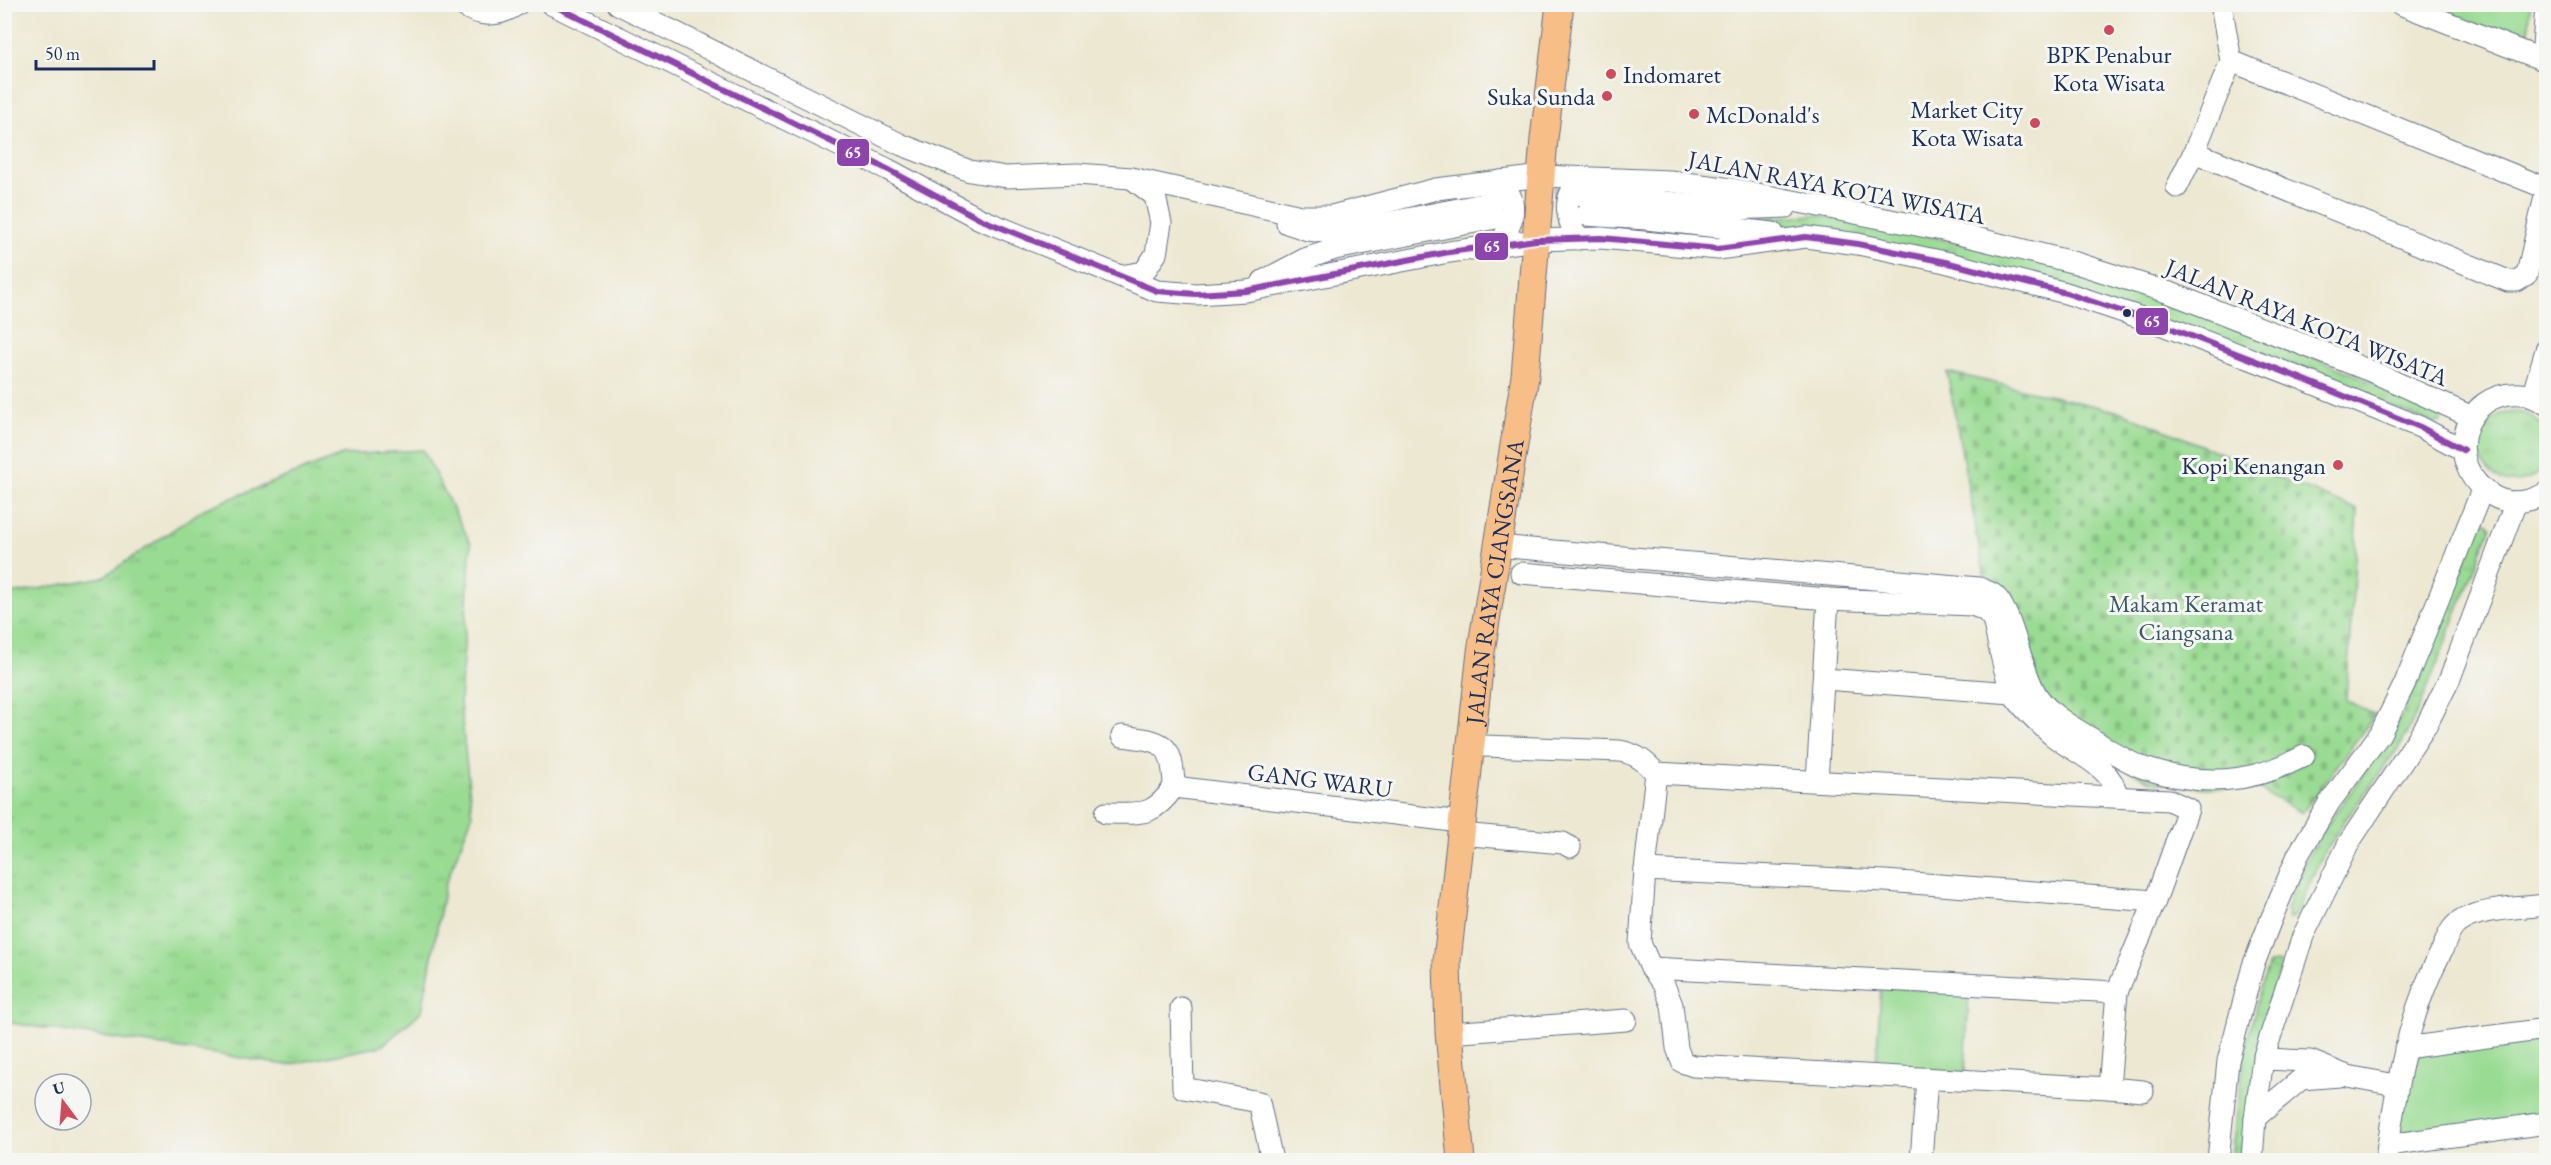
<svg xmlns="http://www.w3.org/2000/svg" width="2551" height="1165" font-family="'EB Garamond',serif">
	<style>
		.grass { fill: url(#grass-tufts); stroke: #5a8578; stroke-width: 1.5 }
		.cemetery { fill: url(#cemetery-stones); stroke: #5a8578; stroke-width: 1.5 }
		.park { fill: #99db92; stroke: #5a8578; stroke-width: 1.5 }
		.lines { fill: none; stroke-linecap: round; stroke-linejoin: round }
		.minor-tunnel { stroke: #c2c3ba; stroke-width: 21; stroke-dasharray: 21 10; stroke-linecap: butt }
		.minor-casing { stroke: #647086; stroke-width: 23 }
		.major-casing { stroke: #647086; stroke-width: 29 }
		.minor { stroke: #fff; stroke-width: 21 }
		.major { stroke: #f7be87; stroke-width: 27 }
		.bus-1-casing { stroke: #f6f6f2; stroke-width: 10 }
		.bus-1 { stroke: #8e44ad; stroke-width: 6 }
		.poi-dot { fill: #d1495b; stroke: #f6f6f2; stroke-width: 2 }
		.bus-dot { fill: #1b2f5e; stroke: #f6f6f2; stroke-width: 2 }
		.labels { text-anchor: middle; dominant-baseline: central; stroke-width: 6; stroke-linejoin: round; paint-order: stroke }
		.poi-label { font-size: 24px; fill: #1b2f5e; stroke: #f6f6f2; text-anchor: end }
		.street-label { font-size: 24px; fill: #1b2f5e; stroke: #f6f6f2 }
		.park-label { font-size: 24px; fill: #3a5a6b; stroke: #f6f6f2 }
		.line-badge { stroke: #f6f6f2; stroke-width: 2 }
		.badge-label { font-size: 16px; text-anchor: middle; font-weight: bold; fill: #fff }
	</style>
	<defs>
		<pattern id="grass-tufts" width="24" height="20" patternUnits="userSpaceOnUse" patternTransform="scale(1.5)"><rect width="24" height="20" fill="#99db92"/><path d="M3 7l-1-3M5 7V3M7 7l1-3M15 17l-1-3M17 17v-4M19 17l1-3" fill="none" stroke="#83bc80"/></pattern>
		<pattern id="cemetery-stones" width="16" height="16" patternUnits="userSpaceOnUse" patternTransform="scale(1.5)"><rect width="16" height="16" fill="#99db92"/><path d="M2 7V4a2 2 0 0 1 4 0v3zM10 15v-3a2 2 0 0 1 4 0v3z" fill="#83bc80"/></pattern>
	</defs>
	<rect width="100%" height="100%" fill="#f6f6f2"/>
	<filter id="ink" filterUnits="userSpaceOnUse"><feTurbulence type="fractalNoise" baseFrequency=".0167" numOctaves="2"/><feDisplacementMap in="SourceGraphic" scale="12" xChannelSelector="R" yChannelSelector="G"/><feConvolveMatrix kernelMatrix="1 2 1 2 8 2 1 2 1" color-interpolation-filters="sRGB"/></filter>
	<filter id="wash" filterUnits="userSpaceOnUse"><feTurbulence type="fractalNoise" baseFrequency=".008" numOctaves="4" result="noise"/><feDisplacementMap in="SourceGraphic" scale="24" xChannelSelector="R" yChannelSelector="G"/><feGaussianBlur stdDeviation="1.35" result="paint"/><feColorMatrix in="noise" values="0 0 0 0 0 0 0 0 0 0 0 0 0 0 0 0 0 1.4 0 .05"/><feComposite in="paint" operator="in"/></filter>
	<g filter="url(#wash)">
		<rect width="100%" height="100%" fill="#ece8d1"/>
		<g class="grass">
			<path d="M1818,215c119,22 239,46 353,87 90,33 178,71 267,106l5,8 -2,6 -7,2 -181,-75 -417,-118 -82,-9 -1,-4z"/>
			<circle cx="2514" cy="447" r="35"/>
			<polygon points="423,450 471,544 460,702 472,816 445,885 422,1011 382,1046 287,1065 5,1022 5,595 103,577 204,509 342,455"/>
			<polygon points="2486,521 2491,527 2423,699 2402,743 2343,823 2320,860 2297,913 2294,918 2289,919 2286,909 2309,854 2333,816 2391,737 2412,695 2480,523"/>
			<path d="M2278,962l3,5c-23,63 -30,127 -38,193h-12c8,-67 15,-133 38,-197z"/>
		</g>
		<polygon class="cemetery" points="1947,372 2121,412 2358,510 2346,700 2375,715 2302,813 2258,789 2206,788 2151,781 2075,746 1986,598 1985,578"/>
		<g class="park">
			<polygon points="2416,5 2530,5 2529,32 2522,38 2509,41"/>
			<polygon points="1881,987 1969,992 1965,1073 1876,1068"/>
			<polygon points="2546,1039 2546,1115 2411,1135 2402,1130 2397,1123 2410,1062 2421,1053"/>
		</g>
	</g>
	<g filter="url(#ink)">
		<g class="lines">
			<g class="minor-tunnel">
				<polyline points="1494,201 1586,198"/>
				<polyline points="1496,218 1585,215"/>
			</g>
			<defs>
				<g id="minor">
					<path d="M461,4c18,14 39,13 57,0"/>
					<polyline points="551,4 887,169 980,219 1157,291 1196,294 1246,291 1449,252 1536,240 1601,238 1718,249 1806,237 1858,244 1945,262 2066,293 2160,324 2300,378 2420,427 2463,450"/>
					<polyline points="618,4 902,145 970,171 1006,177 1077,174 1131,178 1301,216 1332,216 1436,189 1541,176 1670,181 1732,189 1947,231 2076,263 2173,294 2373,372 2472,417"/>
					<polyline points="2400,4 2546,61"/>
					<polyline points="2542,59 2546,6"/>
					<polyline points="2231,61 2546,188"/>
					<polyline points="2194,152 2508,281 2517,281 2527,274 2546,192"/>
					<polyline points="2177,187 2194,152 2231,61 2221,4"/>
					<polyline points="1586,198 1647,200 1733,209 1786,207"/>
					<polyline points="1586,215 1646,219 1773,233"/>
					<polyline points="1287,223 1308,230 1335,233 1494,202"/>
					<path d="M1578,239c-14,-24 -17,-47 9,-61"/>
					<path d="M1498,245c16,-19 22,-45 2,-64"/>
					<polyline points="1120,276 1144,272 1156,254 1161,223 1155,196 1134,180"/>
					<polyline points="1263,281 1305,259 1335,249 1496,218"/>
					<polyline points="2532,397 2546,350"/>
					<path d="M2546,404c-7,-4 -16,-10 -25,-10 -59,-5 -80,72 -28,102 17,10 37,6 53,-3"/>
					<path d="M1497,546l482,42c4,2 13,4 16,8 18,16 26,77 43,101 13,19 35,30 54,42 16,10 34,23 52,29 57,19 107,16 160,-12"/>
					<polyline points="1521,573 1828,599"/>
					<polyline points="1824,679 2012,693"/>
					<path d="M1122,736c41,5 51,6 52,51l287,35"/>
					<path d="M1484,746l136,5c16,3 25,10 36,22l513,27 19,9 -33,92 -38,91 -8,96 -416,-22 -11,-4 -5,-14 -5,-43 -8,-20 -13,-17 -11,-25 5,-73 11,-97"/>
					<path d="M1817,781l11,-182 144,6 13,5 8,9c4,17 13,64 21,76 10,15 25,28 38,40 22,18 61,31 65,61"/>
					<path d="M1106,813c35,0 46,5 68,-26"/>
					<polyline points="1460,834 1563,843 1570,847"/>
					<polyline points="1645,870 1885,881 2155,901"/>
					<polyline points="1651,968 2117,992"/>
					<polyline points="1181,1008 1183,1088 1259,1102 1272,1160"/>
					<polyline points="1449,1033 1626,1020"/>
					<polyline points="2405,1048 2546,1029"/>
					<polyline points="2263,1059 2310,1061 2347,1076 2396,1085"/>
					<polyline points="2109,1088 2143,1091"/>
					<polyline points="2255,1118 2301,1079 2340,1076"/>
					<polyline points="2388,1145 2546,1123"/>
					<polyline points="1921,1160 1927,1078"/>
					<polyline points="2218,1160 2228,1061 2253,966 2270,922 2298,855 2329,803 2380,734 2405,683 2482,490"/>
					<polyline points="2252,1160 2255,1118 2263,1059 2303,936 2350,841 2426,726 2450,678 2516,502"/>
					<path d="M2386,1160c10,-72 21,-144 56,-210 4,-9 8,-22 16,-27 19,-15 64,-15 88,-18"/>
				</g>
				<g id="major">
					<path id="s1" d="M1461,1160l-12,-127 -2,-72 34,-309 44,-276 19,-237 16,-135"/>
				</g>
			</defs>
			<use href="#minor" class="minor-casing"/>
			<use href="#major" class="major-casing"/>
			<use href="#minor" class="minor"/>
			<use href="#major" class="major"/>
			<defs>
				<polyline id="bus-1" points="551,4 887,169 980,219 1157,291 1196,294 1246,291 1449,252 1536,240 1601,238 1718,249 1806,237 1858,244 1945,262 2066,293 2160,324 2300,378 2420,427 2463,450"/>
			</defs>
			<use href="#bus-1" class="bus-1-casing"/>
			<use href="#bus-1" class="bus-1"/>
		</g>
	</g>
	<g class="poi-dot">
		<circle cx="2109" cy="30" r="6"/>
		<circle cx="1611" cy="74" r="6"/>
		<circle cx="1607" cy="96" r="6"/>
		<circle cx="1694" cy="114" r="6"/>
		<circle cx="2035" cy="123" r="6"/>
		<circle cx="2338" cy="465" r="6"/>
	</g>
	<circle class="bus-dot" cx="2127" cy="313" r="5"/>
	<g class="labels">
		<g class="poi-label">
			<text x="2109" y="54" text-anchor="middle">BPK Penabur<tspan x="2109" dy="28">Kota Wisata</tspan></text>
			<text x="1623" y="74" text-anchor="start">Indomaret</text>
			<text x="1595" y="96">Suka Sunda</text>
			<text x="2023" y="109">Market City<tspan x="2023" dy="28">Kota Wisata</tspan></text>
			<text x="1706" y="114" text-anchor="start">McDonald's</text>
			<text x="2326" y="465">Kopi Kenangan</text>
		</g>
		<g class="street-label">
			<text transform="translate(1837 187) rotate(11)">JALAN RAYA KOTA WISATA</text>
			<text transform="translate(2307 322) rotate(22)">JALAN RAYA KOTA WISATA</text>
			<text stroke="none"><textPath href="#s1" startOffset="582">JALAN RAYA CIANGSANA</textPath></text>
			<text transform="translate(1320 780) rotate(7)">GANG WARU</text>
		</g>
		<g class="park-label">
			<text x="2186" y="603">Makam Keramat<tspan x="2186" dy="28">Ciangsana</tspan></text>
		</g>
	</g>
	<g class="line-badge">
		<rect x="836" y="138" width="34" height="29" rx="6" fill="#8e44ad"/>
		<rect x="1474" y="232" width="35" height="29" rx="6" fill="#8e44ad"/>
		<rect x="2135" y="307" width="34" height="29" rx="6" fill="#8e44ad"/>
	</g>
	<g class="badge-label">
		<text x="853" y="158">65</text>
		<text x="1492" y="252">65</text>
		<text x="2152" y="327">65</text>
	</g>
	<rect width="2551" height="1165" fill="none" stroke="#f6f6f2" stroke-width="24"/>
	<g transform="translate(63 1102) rotate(344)"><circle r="28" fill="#f6f6f2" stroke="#9ea6b7" stroke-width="1.5"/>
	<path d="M0-4.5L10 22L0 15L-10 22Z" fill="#d1495b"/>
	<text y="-9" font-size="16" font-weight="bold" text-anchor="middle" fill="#1b2f5e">U</text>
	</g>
	<path d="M36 60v9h118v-9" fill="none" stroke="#1b2f5e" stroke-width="3"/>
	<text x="45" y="60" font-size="18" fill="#1b2f5e" stroke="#f6f6f2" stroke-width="4.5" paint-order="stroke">50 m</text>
</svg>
